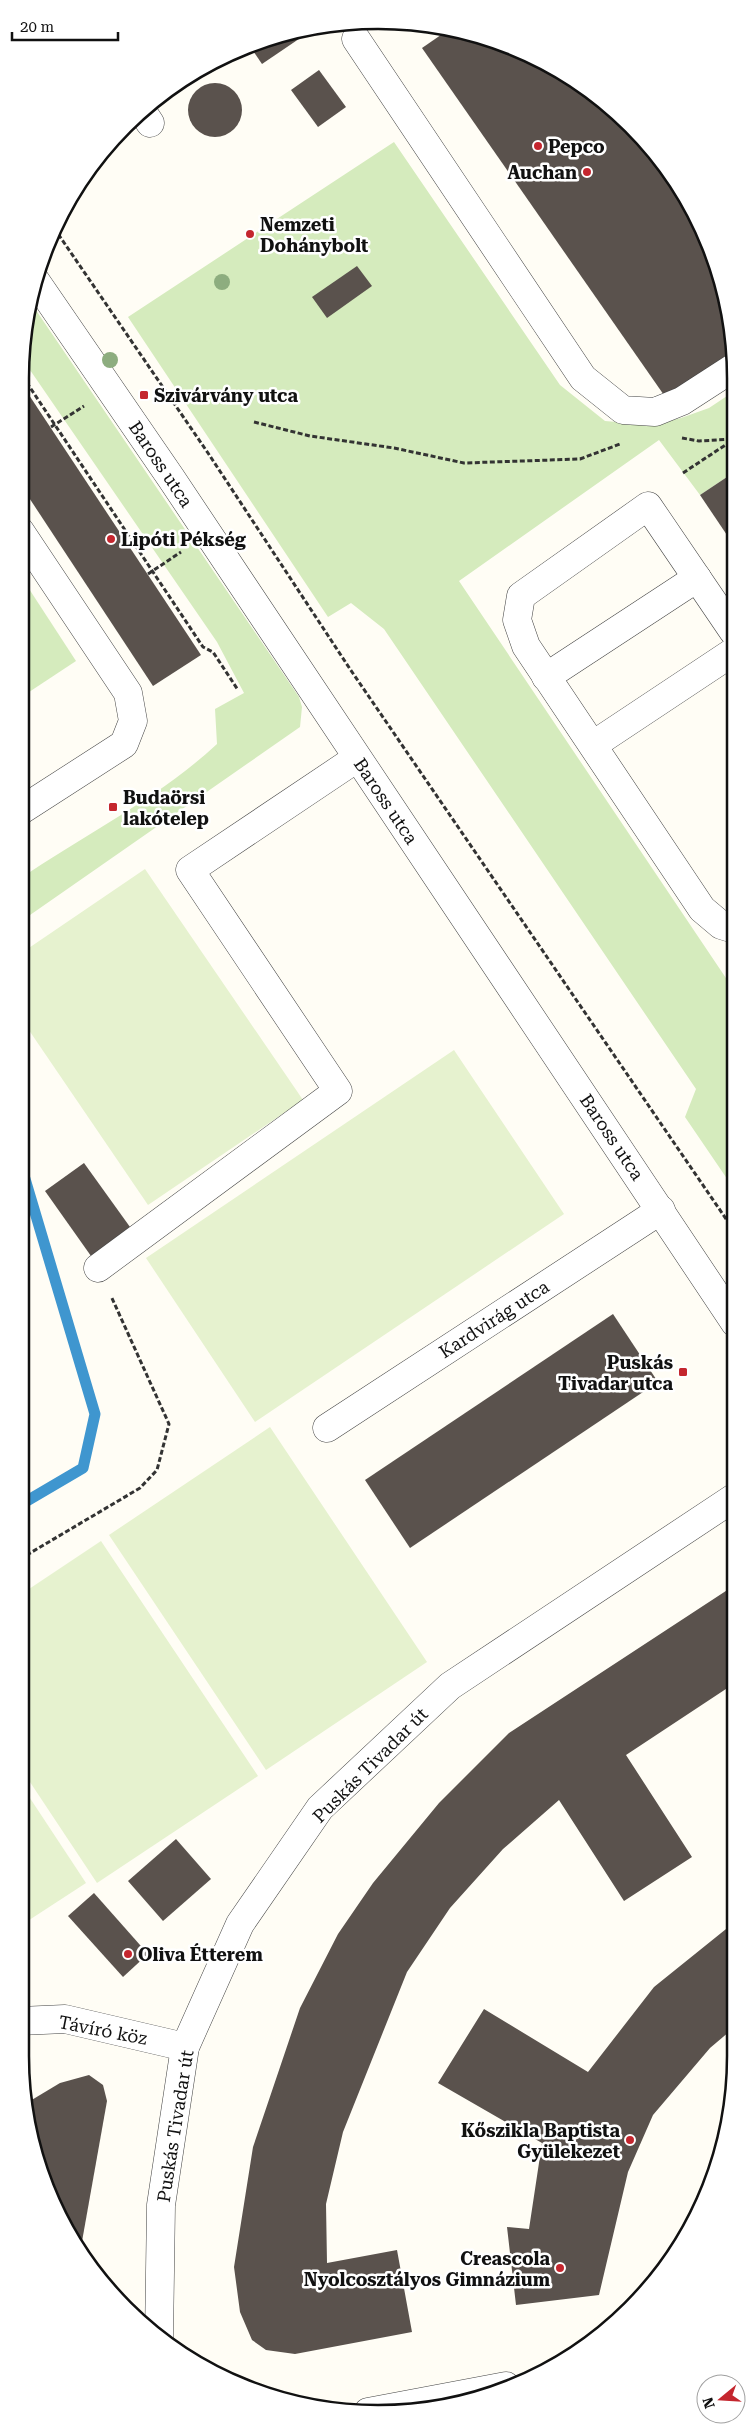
<svg xmlns="http://www.w3.org/2000/svg" width="756" height="2434" font-family="'Roboto Serif',serif">
	<style>
		.green { fill: #d5ebbd }
		.pitch { fill: #e6f2cf }
		.lines { fill: none; stroke-linecap: round; stroke-linejoin: round }
		.stream { stroke: #3f96cf; stroke-width: 11 }
		.building { fill: #5a524d }
		.minor-casing { stroke: #444; stroke-width: 29 }
		.path { stroke: #333; stroke-width: 3; stroke-dasharray: 5 2.5; stroke-linecap: butt }
		.minor { stroke: #fff; stroke-width: 28 }
		.tree { fill: #8dad7f }
		.poi-dot { fill: #c4262e; stroke: #fff; stroke-width: 2 }
		.labels { text-anchor: middle; dominant-baseline: central; stroke-width: 5; stroke-linejoin: round; paint-order: stroke }
		.poi-label { font-size: 18px; font-weight: bold; fill: #111; stroke: #fff; text-anchor: start }
		.street-label { font-size: 18px; fill: #111; stroke: #fff }
		.rim { fill: none; stroke: #111; stroke-width: 2.5 }
	</style>
	<rect width="100%" height="100%" fill="#fffdf5"/>
	<g class="green">
		<polygon points="394,142 560,385 605,421 652,425 681,418 709,408 733,392 733,473 700,495 659,440 459,581 734,990 734,1189 685,1117 696,1089 384,629 351,603 328,617 128,317"/>
		<path d="M29,300l270,397 3,10 -2,20 -280,195v-43c65,-45 139,-81 197,-135l-2,-35 29,-16 -27,-51 -187,-272 -7,1 -2,-2z"/>
		<polygon points="20,575 76,661 20,698"/>
	</g>
	<g class="pitch">
		<polygon points="145,869 303,1100 148,1205 20,1017 20,954"/>
		<polygon points="454,1050 564,1214 255,1422 146,1258"/>
		<polygon points="270,1427 427,1662 266,1770 109,1535"/>
		<polygon points="101,1541 258,1776 97,1883 20,1767 20,1595"/>
		<polygon points="20,1783 86,1883 20,1926"/>
	</g>
	<g class="lines">
		<polyline class="stream" points="20,1162 95,1414 83,1468 20,1505"/>
	</g>
	<g class="building">
		<polygon points="318,26 262,64 249,45 308,27"/>
		<polygon points="451,28 557,68 631,125 699,220 733,331 733,353 666,398 422,48"/>
		<polygon points="319,70 346,107 318,127 291,90"/>
		<circle cx="215" cy="110" r="27"/>
		<polygon points="357,266 372,286 327,318 312,297"/>
		<polygon points="27,392 201,655 153,686 20,484 20,396"/>
		<polygon points="733,473 733,544 700,495"/>
		<polygon points="84,1163 130,1227 91,1256 45,1191"/>
		<polygon points="613,1314 658,1382 410,1548 365,1480"/>
		<polygon points="735,1585 735,1683 626,1755 692,1857 624,1901 559,1800 503,1849 450,1908 407,1972 343,2132 326,2204 327,2263 397,2250 412,2332 295,2354 266,2350 252,2340 240,2312 234,2267 253,2147 300,2008 338,1934 373,1883 439,1803 509,1733"/>
		<polygon points="176,1839 211,1879 163,1921 128,1881"/>
		<polygon points="94,1893 148,1954 123,1977 68,1916"/>
		<polygon points="736,1921 736,2026 710,2048 653,2115 628,2172 599,2295 516,2305 507,2227 529,2229 542,2143 438,2083 484,2009 588,2072 654,1987"/>
		<polygon points="89,2075 103,2085 107,2101 81,2247 47,2193 27,2126 25,2104 60,2083"/>
	</g>
	<g class="lines">
		<defs>
			<g id="minor">
				<polyline points="356,39 583,378 623,410 655,412 682,401 733,368"/>
				<polyline points="142,111 150,123"/>
				<polyline points="35,280 171,478 735,1323"/>
				<polyline points="20,531 128,693 133,721 124,744 20,811"/>
				<polyline points="733,631 648,506 521,596 517,620 526,646 702,909 721,925 734,929"/>
				<polyline points="546,677 697,578"/>
				<polyline points="593,745 733,652"/>
				<polyline points="98,1268 338,1091 190,870 357,758"/>
				<polyline points="327,1428 661,1210"/>
				<polyline points="20,2021 65,2019 185,2047"/>
				<polyline points="159,2339 161,2205 185,2047 240,1924 320,1808 450,1686 735,1497"/>
				<polyline points="368,2412 506,2386"/>
			</g>
		</defs>
		<use href="#minor" class="minor-casing"/>
		<g class="path">
			<polyline points="54,228 208,453 350,669 735,1232"/>
			<polyline points="20,387 27,383 203,647 213,652 238,690"/>
			<polyline points="254,422 310,436 394,448 464,463 580,459 620,444"/>
			<polyline points="51,427 84,406"/>
			<polyline points="682,438 699,441 733,439"/>
			<polyline points="683,473 733,440"/>
			<polyline points="148,574 181,552"/>
			<polyline points="20,1559 140,1488 157,1470 169,1424 111,1296"/>
		</g>
		<use href="#minor" class="minor"/>
	</g>
	<g class="tree">
		<circle cx="222" cy="282" r="8"/>
		<circle cx="110" cy="360" r="8"/>
	</g>
	<g class="poi-dot">
		<circle cx="538" cy="146" r="5"/>
		<circle cx="587" cy="172" r="5"/>
		<circle cx="250" cy="234" r="5"/>
		<rect x="139" y="390" width="10" height="10" rx="2.5"/>
		<circle cx="111" cy="539" r="5"/>
		<rect x="108" y="802" width="10" height="10" rx="2.5"/>
		<rect x="678" y="1367" width="10" height="10" rx="2.5"/>
		<circle cx="128" cy="1954" r="5"/>
		<circle cx="630" cy="2140" r="5"/>
		<circle cx="560" cy="2268" r="5"/>
	</g>
	<g class="labels">
		<g class="poi-label">
			<text x="548" y="146">Pepco</text>
			<text x="577" y="172" text-anchor="end">Auchan</text>
			<text x="260" y="224">Nemzeti<tspan x="260" dy="21">Dohánybolt</tspan></text>
			<text x="154" y="395">Szivárvány utca</text>
			<text x="121" y="539">Lipóti Pékség</text>
			<text x="123" y="797">Budaörsi<tspan x="123" dy="21">lakótelep</tspan></text>
			<text x="673" y="1362" text-anchor="end">Puskás<tspan x="673" dy="21">Tivadar utca</tspan></text>
			<text x="138" y="1954">Oliva Étterem</text>
			<text x="620" y="2130" text-anchor="end">Kőszikla Baptista<tspan x="620" dy="21">Gyülekezet</tspan></text>
			<text x="550" y="2258" text-anchor="end">Creascola<tspan x="550" dy="21">Nyolcosztályos Gimnázium</tspan></text>
		</g>
		<g class="street-label">
			<text transform="translate(161 464) rotate(56)">Baross utca</text>
			<text transform="translate(386 801) rotate(56)">Baross utca</text>
			<text transform="translate(612 1137) rotate(56)">Baross utca</text>
			<text transform="translate(494 1319) rotate(-33)">Kardvirág utca</text>
			<text transform="translate(370 1765) rotate(-45)">Puskás Tivadar út</text>
			<text transform="translate(103 2030) rotate(11)">Távíró köz</text>
			<text transform="translate(175 2126) rotate(-81)">Puskás Tivadar út</text>
		</g>
	</g>
	<path d="M0 0H756V2434H0ZM378 29H378A349 349 0 0 1 727 378V2056A349 349 0 0 1 378 2405H378A349 349 0 0 1 29 2056V378A349 349 0 0 1 378 29Z" fill="#fff" fill-rule="evenodd"/>
	<path class="rim" d="M378 29H378A349 349 0 0 1 727 378V2056A349 349 0 0 1 378 2405H378A349 349 0 0 1 29 2056V378A349 349 0 0 1 378 29Z"/>
	<g transform="translate(721 2399) rotate(252)"><circle r="24" fill="#ffffff" stroke="#a0a0a0"/>
	<path d="M0-4L9 19L0 12L-9 19Z" fill="#c4262e"/>
	<text y="-8" font-size="14" font-weight="bold" text-anchor="middle" fill="#111111">N</text>
	</g>
	<path d="M12 32v8h106v-8" fill="none" stroke="#111111" stroke-width="2.5"/>
	<text x="20" y="32" font-size="15" fill="#111111" stroke="#ffffff" stroke-width="4" paint-order="stroke">20 m</text>
</svg>
